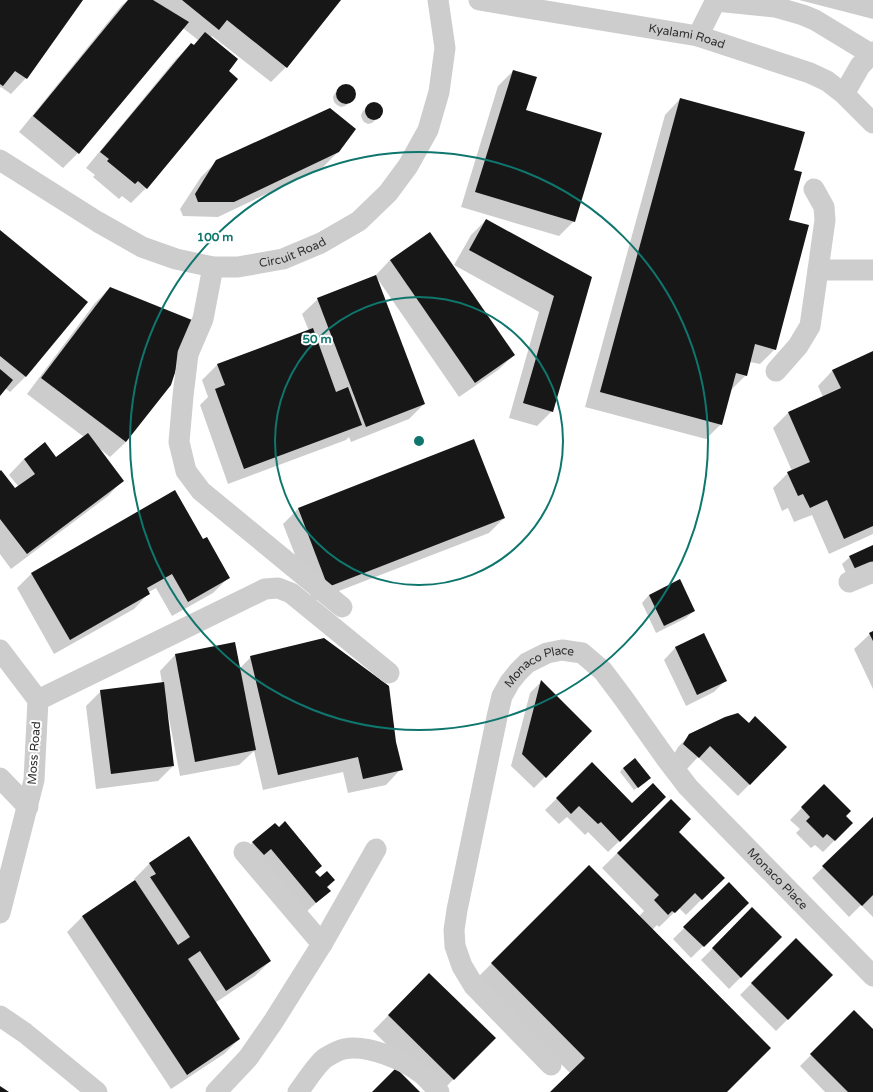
<svg xmlns="http://www.w3.org/2000/svg" width="873" height="1092" font-family="'Varela Round',sans-serif">
	<style>
		.shadow { fill: #0003 }
		.building { fill: #171717 }
		.lines { fill: none; stroke-linecap: round; stroke-linejoin: round }
		.minor { stroke: #cdcdcd; stroke-width: 21 }
		.ring { fill: none; stroke: #0f766e; stroke-width: 2 }
		.labels { text-anchor: middle; dominant-baseline: central; stroke-width: 4; stroke-linejoin: round; paint-order: stroke }
		.street-label { font-size: 12px; fill: #303030; stroke: #fff }
		.centre { fill: #0f766e; stroke: #fff; stroke-width: 2 }
		.ring-label { font-size: 12px; text-anchor: middle; font-weight: bold; fill: #0f766e; stroke: #fff; stroke-width: 4; stroke-linejoin: round; paint-order: stroke }
	</style>
	<rect width="100%" height="100%" fill="#fff"/>
	<g class="shadow">
		<polygon points="0,0 81,0 26,78 11,94 1,87 0,88"/>
		<polygon points="128,0 340,0 286,67 271,82 212,36 211,37 146,188 131,203 122,196 119,199 93,177 95,175 86,168 176,59 191,44 193,46 198,40 183,28 78,153 63,168 19,132 121,6"/>
		<polygon points="799,0 873,0 873,19"/>
		<polygon points="513,71 525,111 574,221 559,236 461,207 498,86"/>
		<polygon points="347,85 352,87 354,91 355,95 353,100 345,106 341,107 337,105 334,102 333,97 335,93 343,86"/>
		<polygon points="680,99 793,170 775,349 760,364 750,362 746,375 731,390 721,424 706,439 585,407 665,115"/>
		<polygon points="375,103 379,105 381,108 382,112 380,116 372,123 368,124 364,122 362,119 361,115 363,111 370,104"/>
		<polygon points="338,152 323,167 218,217 183,216 180,209 201,177 217,161"/>
		<polygon points="486,220 591,278 552,411 537,426 509,418 539,312 454,265 471,235"/>
		<polygon points="0,231 86,302 25,377 10,392 5,388 0,395"/>
		<polygon points="429,233 514,355 498,370 459,397 377,278 424,404 409,419 351,442 349,437 346,440 228,484 200,405 208,397 202,380 217,365 309,331 302,314 318,299 375,276 390,260"/>
		<polygon points="110,288 126,442 110,457 99,448 123,480 108,496 11,569 0,554 0,473 15,490 19,487 9,475 24,459 56,459 84,437 27,394 95,303"/>
		<polygon points="873,352 873,534 829,554 812,515 794,522 788,508 782,511 773,488 788,473 792,471 773,428 788,413 823,397 818,386 833,370"/>
		<polygon points="298,509 504,518 489,533 313,601 283,524"/>
		<polygon points="203,540 228,578 213,593 172,616 156,588 149,592 149,593 134,609 54,654 17,588 32,573"/>
		<polygon points="873,546 849,580 842,564 850,557"/>
		<polygon points="649,595 694,611 686,618 656,633 642,603"/>
		<polygon points="873,632 873,689 854,649 870,634"/>
		<polygon points="703,635 725,681 714,692 686,706 664,660 675,648"/>
		<polygon points="235,644 239,669 251,657 395,742 401,769 386,785 348,793 343,772 263,790 254,751 239,765 180,776 168,713 166,714 173,766 158,781 96,789 86,706 101,691 162,683 160,671 175,655"/>
		<polygon points="541,682 591,731 534,788 511,766 530,693"/>
		<polygon points="749,724 786,747 738,796 698,757 687,769 673,756 678,747 690,735"/>
		<polygon points="592,764 632,805 665,797 608,852 588,832 585,835 567,817 559,824 545,810"/>
		<polygon points="623,768 646,782 634,790 620,772"/>
		<polygon points="824,785 845,816 852,823 823,852 815,845 811,848 796,833 800,829 790,820"/>
		<polygon points="671,800 678,832 723,878 686,915 679,908 659,927 657,925 652,930 725,1092 552,1092 570,1073 476,979 589,867 638,917 644,911 602,868"/>
		<polygon points="873,819 873,917 861,905 849,917 812,878"/>
		<polygon points="275,824 329,891 304,914 242,854 253,842"/>
		<polygon points="189,838 270,961 255,976 215,1003 239,1039 224,1054 171,1089 67,932 82,917 136,881 134,879 149,864"/>
		<polygon points="729,884 747,903 691,958 673,939"/>
		<polygon points="752,909 781,937 729,989 701,960"/>
		<polygon points="796,939 832,975 776,1031 740,995"/>
		<polygon points="429,974 494,1038 441,1092 435,1092 373,1031"/>
		<polygon points="854,1012 873,1031 873,1091 872,1092 825,1092 800,1066"/>
	</g>
	<g class="building">
		<polygon points="0,0 83,0 27,79 15,71 3,86 0,84"/>
		<polygon points="128,0 153,0 189,22 79,154 33,116"/>
		<polygon points="182,0 341,0 287,68 227,20 219,30"/>
		<polygon points="205,32 238,59 229,71 238,79 147,189 138,181 135,184 107,161 109,159 100,152 191,43 194,45"/>
		<polygon points="513,70 537,77 526,110 602,133 575,222 475,192"/>
		<circle cx="346" cy="94" r="10"/>
		<polygon points="680,98 805,132 794,170 802,172 789,220 809,225 776,350 755,344 747,376 736,373 722,425 600,392"/>
		<circle cx="374" cy="111" r="9"/>
		<polygon points="330,108 356,129 339,152 234,202 198,202 195,194 216,160"/>
		<polygon points="486,219 592,277 553,412 523,403 554,296 469,250"/>
		<polygon points="0,230 88,302 26,377 0,356"/>
		<polygon points="430,232 515,355 475,383 390,260"/>
		<polygon points="376,275 425,404 366,427 317,298"/>
		<polygon points="110,287 192,320 171,385 126,442 41,378"/>
		<polygon points="313,328 336,392 348,387 362,425 244,469 215,389 225,385 217,364"/>
		<polygon points="873,351 873,526 844,539 827,500 810,508 803,494 798,496 787,472 810,462 788,412 841,388 832,370"/>
		<polygon points="0,369 13,380 0,396"/>
		<polygon points="88,433 124,481 27,554 0,519 0,471 1,470 15,488 35,474 24,459 45,442 56,457"/>
		<polygon points="474,439 505,518 328,587 298,508"/>
		<polygon points="175,490 203,539 207,537 230,578 188,602 172,574 147,588 150,594 70,640 31,573"/>
		<polygon points="873,545 873,566 857,573 849,556"/>
		<polygon points="680,579 695,611 664,626 649,595"/>
		<polygon points="873,631 873,641 869,633"/>
		<polygon points="704,633 727,681 697,695 675,647"/>
		<polygon points="324,638 389,686 396,742 403,770 363,779 358,757 278,775 250,656"/>
		<polygon points="235,642 256,750 195,762 175,654"/>
		<polygon points="541,680 592,731 546,778 522,754"/>
		<polygon points="164,682 174,766 111,774 100,690"/>
		<polygon points="738,713 749,723 755,716 787,747 750,785 710,746 699,758 683,744 689,734 725,717"/>
		<polygon points="635,758 651,778 638,788 623,768"/>
		<polygon points="592,762 632,803 653,783 666,797 620,842 601,822 598,824 579,806 571,814 556,798"/>
		<polygon points="824,784 851,811 846,816 853,823 835,841 827,834 823,838 806,821 810,817 801,807"/>
		<polygon points="671,799 691,819 679,832 725,878 702,900 695,893 675,913 672,911 668,915 654,900 659,895 617,853"/>
		<polygon points="873,817 873,895 862,906 822,866"/>
		<polygon points="285,821 322,866 315,872 320,877 327,871 335,880 327,887 331,891 316,903 271,849 264,855 252,842 275,823 279,827"/>
		<polygon points="189,836 271,961 226,991 200,951 188,959 240,1039 187,1075 82,916 135,880 178,945 190,937 150,877 156,874 149,863"/>
		<polygon points="589,865 771,1048 727,1092 550,1092 585,1058 491,963"/>
		<polygon points="729,882 749,903 704,947 683,927"/>
		<polygon points="752,907 782,937 741,978 712,948"/>
		<polygon points="796,938 833,975 788,1020 751,983"/>
		<polygon points="429,973 496,1038 454,1080 388,1015"/>
		<polygon points="854,1010 873,1029 873,1092 848,1092 810,1054"/>
		<polygon points="396,1068 420,1092 372,1092"/>
		<polygon points="0,1086 9,1092 0,1092"/>
	</g>
	<g class="lines">
		<g class="minor">
			<path id="s1" d="M479,0l219,36 112,37 17,8 17,13 29,29"/>
			<polyline points="716,1 775,7 803,15 815,20 871,54"/>
			<polyline points="698,36 716,0"/>
			<polyline points="844,94 860,66 873,52"/>
			<path id="s2" d="M0,160l98,62 44,25 34,12 37,8h25l45,-8 38,-16 38,-22 29,-28 20,-27 20,-36 11,-38 6,-44 -7,-48"/>
			<polyline points="213,267 203,319 188,354 183,396 179,442 186,471 201,491 342,607"/>
			<polyline points="818,270 873,270"/>
			<polyline points="776,371 798,346 810,326 818,270 825,220 824,207 814,189"/>
			<polyline points="849,582 873,572"/>
			<polyline points="0,650 38,700 34,780 0,913"/>
			<polyline points="38,700 265,589 278,588 291,593 389,673"/>
			<polyline points="0,778 28,807"/>
			<polyline points="244,852 322,944"/>
			<polyline points="0,1016 25,1033 97,1092"/>
			<path id="s3" d="M551,1065l-77,-79 -12,-20 -7,-20 -1,-16 3,-20 40,-193 5,-21 8,-14 8,-10 9,-9 20,-10 15,-3 20,3 21,18 21,28 41,58 23,30 28,29 157,160"/>
			<polyline points="216,1092 248,1058 273,1022 322,944 376,849"/>
			<path d="M298,1092c7,-9 18,-27 27,-34 5,-3 14,-8 19,-9 23,-5 61,11 78,25 6,5 12,12 17,18"/>
		</g>
	</g>
	<g class="ring">
		<circle cx="419" cy="441" r="144"/>
		<circle cx="419" cy="441" r="289"/>
	</g>
	<g class="labels">
		<g class="street-label">
			<text stroke="none"><textPath href="#s1" startOffset="211">Kyalami Road</textPath></text>
			<text stroke="none"><textPath href="#s2" startOffset="322">Circuit Road</textPath></text>
			<text stroke="none"><textPath href="#s3" startOffset="461">Monaco Place</textPath></text>
			<text transform="translate(34 753) rotate(-86)">Moss Road</text>
			<text stroke="none"><textPath href="#s3" startOffset="809">Monaco Place</textPath></text>
		</g>
	</g>
	<circle cx="419" cy="441" r="6" class="centre"/>
	<g class="ring-label">
		<text x="215" y="241">100 m</text>
		<text x="317" y="343">50 m</text>
	</g>
</svg>
